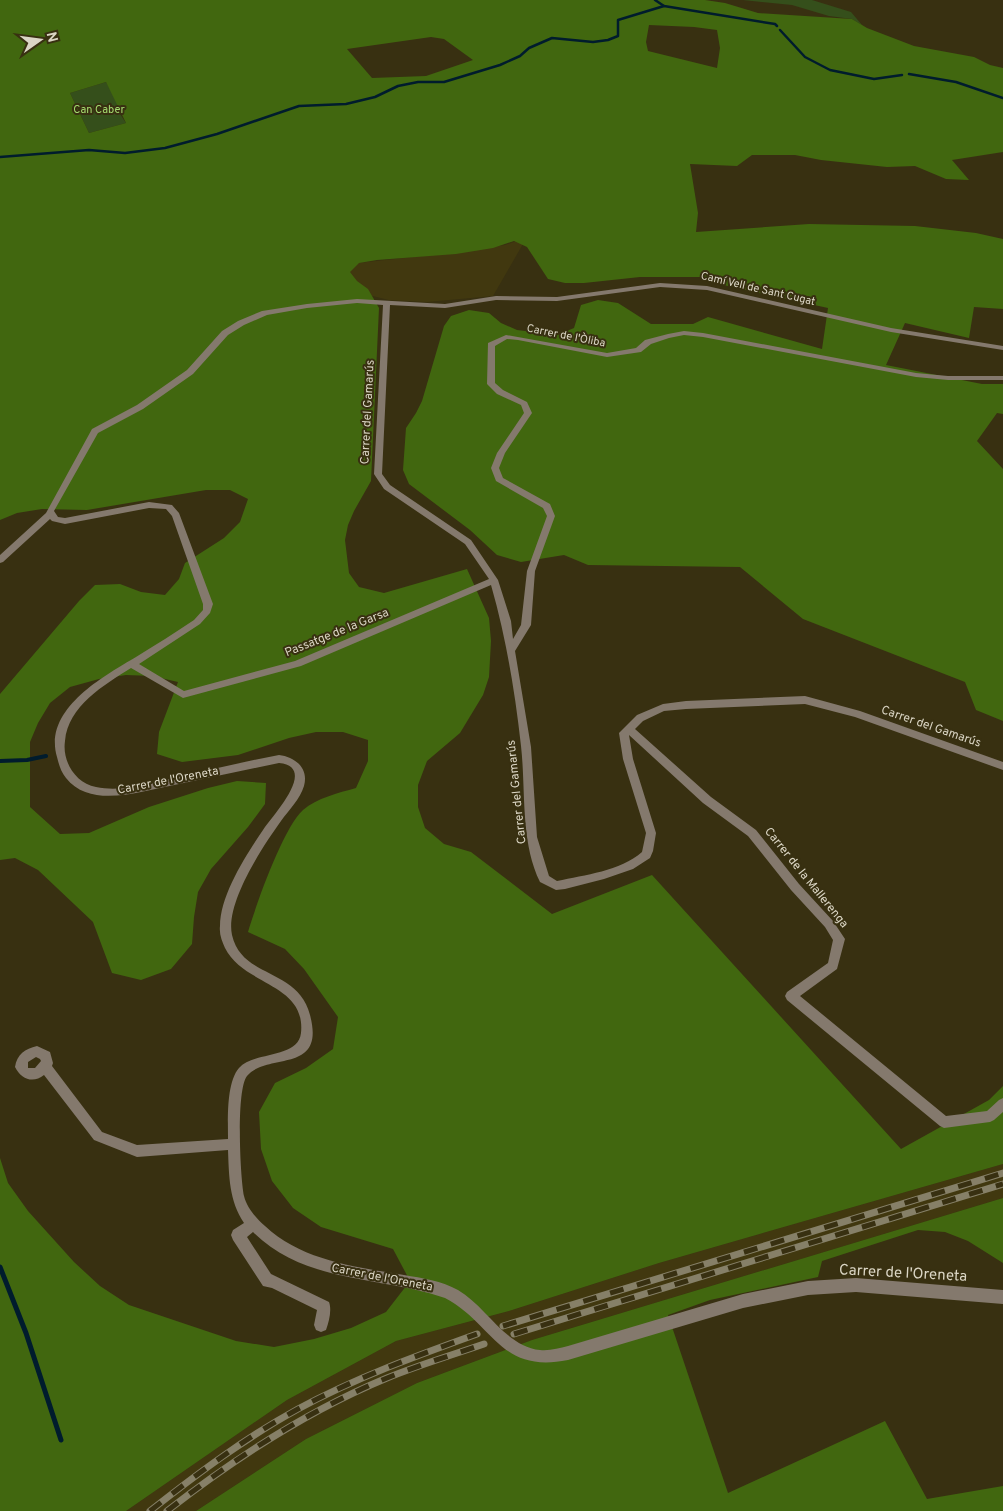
<svg xmlns="http://www.w3.org/2000/svg" width="1003" height="1511" font-family="Overpass,sans-serif">
	<style>
		.built { fill: #41380f }
		.green { fill: #354f1b }
		.forest { fill: #41670f; fill-rule: evenodd }
		.lines { fill: none; stroke-linecap: round; stroke-linejoin: round }
		.stream-far2 { stroke: #001c2d; stroke-width: 2.5 }
		.stream-far1 { stroke: #001c2d; stroke-width: 4 }
		.stream { stroke: #001c2d; stroke-width: 5 }
		.street { fill: #84796d; fill-rule: evenodd }
		.rail-casing { stroke: #868068; stroke-width: 7 }
		.rail { stroke: #383011; stroke-width: 5; stroke-dasharray: 14; stroke-linecap: butt }
		.labels { text-anchor: middle; dominant-baseline: central; stroke-width: 4; stroke-linejoin: round; paint-order: stroke }
		.far-park-label { font-size: 11px; fill: #a5dc70; stroke: #383011 }
		.far-street-label { font-size: 11px; fill: #dbd6c5; stroke: #383011 }
		.street-label { font-size: 12px; fill: #dbd6c5; stroke: #383011 }
		.near-street-label { font-size: 15px; fill: #dbd6c5; stroke: #383011 }
	</style>
	<rect width="100%" height="100%" fill="#383011"/>
	<g class="built">
		<polygon points="527,237 493,296 427,302 389,300 345,289 339,265 451,253 505,245"/>
		<polygon points="1003,1164 1003,1198 532,1340 417,1383 306,1439 196,1511 126,1511 287,1400 396,1341 509,1311 659,1263"/>
	</g>
	<g class="green">
		<polygon points="743,0 812,0 851,12 862,25 852,19 829,16 792,5"/>
		<polygon points="106,82 118,103 120,114 126,123 89,133 70,93"/>
	</g>
	<g class="forest">
		<path d="M0,0h705l20,3 33,10 94,6 15,9 47,18 60,11 16,8 13,3v84l-51,8 17,20 -23,-1 -31,-13 -28,1 -66,-7 -26,-5h-43l-15,11 -47,-2 8,49 -2,19 113,-8 106,2 61,7 27,6v70l-29,-2 -5,31 -64,-15 -19,42 96,19h21v30l-6,-1 -20,28 26,28v252l-27,-11 -11,-28 -162,-63 -63,-52 -152,-2 -24,-10 -43,7 -24,-7 -27,-25 -61,-46 -6,-14 3,-42 10,-15 6,-12 22,-75 7,-10 18,-6 20,3 12,10 16,7 40,5 17,-7 7,-23 17,-5 20,3 33,21h42l15,-7 114,32 6,-41 -109,-24 -19,-7h-60l-56,6h-19l-17,-4 -21,-32 -13,-6 -21,7 -37,6 -79,6 -18,3 -9,9 7,9 11,8 11,19 -8,173 -17,30 -6,14 -3,15 4,33 10,14 25,6 83,-24 22,49 2,23 -2,36 -6,18 -23,38 -33,28 -9,24v22l7,21 19,16 27,8 81,62 100,-39 249,274 88,-49 14,-14v78l-344,99 -150,48 -113,30 -109,59 -161,111h-126v-353l8,25 20,28 46,51 26,24 29,19 107,36 38,6 40,-8 37,-11 35,-16 24,-31 -17,-32 -72,-22 -28,-19 -21,-27 -11,-32 -2,-37 16,-29 31,-15 27,-19 5,-32 -34,-48 -19,-20 -37,-17c8,-27 35,-104 55,-122 14,-12 35,-17 53,-22l12,-27v-21l-25,-8h-27l-27,6 -51,17 -56,7 -25,-8 2,-22 19,-50 -26,-6 -26,-1 -27,4 -29,8 -20,16 -12,20 -8,19v65l30,27 29,-1 60,-26 59,-19 29,-7 29,2 -1,21 -17,23 -37,42 -13,23 -4,25 -2,27 -21,25 -30,11 -29,-7 -19,-51 -55,-52 -23,-12 -15,2v-166l79,-93 16,-16 25,-1 21,8 24,3 14,-16 6,-16 39,-25 16,-16 8,-23 -18,-9h-24l-119,20 -45,-1 -25,4 -17,7zM649,25l45,2 23,3 3,18 -3,20 -69,-17 -2,-9zM431,37l13,2 29,21 -47,16 -54,2 -25,-29zM106,82l20,41 -37,10 -19,-40z"/>
		<polygon points="1003,1198 1003,1263 968,1241 945,1232 918,1230 822,1261 818,1277 710,1300 668,1315 728,1493 885,1421 927,1499 1003,1486 1003,1511 196,1511 306,1439 417,1383 532,1340"/>
	</g>
	<g class="lines">
		<g class="stream-far2">
			<polyline points="655,0 664,6 775,24 777,26"/>
			<polyline points="780,30 805,57 830,70 874,79 902,75"/>
			<polyline points="909,74 956,82 1003,98"/>
			<polyline points="0,157 89,150 125,153 165,148 217,134 299,106 346,104 375,97 398,86 418,82 444,82 500,65 520,56 529,48 552,38 593,42 608,40 618,36 618,20 664,6"/>
		</g>
		<polyline class="stream-far1" points="0,761 27,760 46,756"/>
		<polyline class="stream" points="0,1267 26,1333 61,1440"/>
		<path class="street" d="M660,283l47,3 184,42 112,18v4l-112,-18 -184,-42 -47,-3 -103,14 -61,-1 -51,8 -55,-3 -8,169 8,11 81,55 27,40 13,41 2,18 8,-14 6,-54 20,-55 -4,-8 -47,-27 -5,-13 6,-15 27,-40 -3,-8 -24,-11 -10,-10 1,-41 18,-8 101,18 29,-5 9,-8 23,-6 16,-3 19,2 213,40 32,3h55v4h-55l-32,-3 -213,-40 -19,-2 -15,3 -18,6 -10,8 -34,5 -89,-17 -11,-1 -12,7v37l8,7 24,12 5,11 -27,40 -6,15 4,10 47,26 5,12 -20,55 -4,54 -16,26 16,96 6,90 12,39 8,5c28,-6 63,-10 85,-29l4,-19 -23,-74 -4,-26 18,-18 26,-11 23,-3 119,-5 55,15 143,51v8l-148,-53 -50,-13 -119,5 -22,2 -21,10 -8,8 76,68 45,33 43,54 34,37 12,18 -8,30 -37,27 146,120 41,-5 12,-11 4,-2v14l-9,8 -4,2 -46,6 -4,-2 -153,-126 -2,-4 2,-4 41,-29 5,-23 -8,-13 -34,-37 -43,-54 -45,-33 -74,-68 4,24 23,74 -3,18 -3,7 -17,11 -29,10 -39,10 -9,1 -16,-8c-20,-41 -14,-92 -19,-136 -6,-54 -15,-109 -30,-161l-190,81 -118,32 -52,-30c-27,17 -63,38 -66,73 -3,20 10,42 31,46 29,6 62,-6 90,-12 31,-7 62,-14 93,-20 16,2 30,13 25,31 -4,13 -15,24 -23,35 -18,25 -56,82 -49,114 10,44 66,33 78,80 16,60 -43,37 -63,61 -11,14 -7,100 -3,120 3,12 12,22 21,30 37,35 92,41 139,49 18,3 38,6 54,15 29,17 47,56 82,60 10,1 19,-2 28,-4l175,-52 65,-13 48,-3 147,12v14l-147,-12 -48,3 -65,13 -175,52c-69,14 -74,-36 -123,-62 -64,-22 -140,-14 -192,-66l-6,5 24,37 58,28c3,8 0,20 -3,28l-5,2 -5,-2 -2,-5 3,-15 -45,-22 -9,-2 -30,-46 -2,-5 2,-5 11,-7c-15,-22 -15,-47 -16,-73l-91,7 -43,-17 -50,-65c-11,9 -23,4 -29,-8 2,-13 10,-18 22,-21l13,6 3,11 -1,3 50,66 35,13 91,-6c0,-19 -2,-56 11,-71 15,-17 59,-9 62,-35 5,-50 -57,-47 -76,-85 -3,-7 -6,-14 -5,-22 0,-31 26,-71 43,-96 9,-14 56,-63 16,-67l-138,29c-25,5 -57,9 -75,-14 -5,-6 -7,-13 -9,-21 -14,-47 45,-80 79,-100 19,-12 39,-24 58,-37l9,-10v-6l-31,-88 -6,-7 -17,-1 -84,16 -13,-3 -2,-2 -47,43 -3,1v-8l46,-42 46,-84 45,-24 50,-35 35,-39 16,-10 24,-10 45,-7 50,-5 88,5 51,-8 61,1zM357,303l26,2 -9,169 10,15 81,55 24,35 -194,82 -111,30 -45,-27 61,-40 10,-11 3,-9 -34,-91 -7,-8 -23,-3 -84,16 -7,-1 -4,-6 44,-78 45,-24 50,-35 35,-39 16,-10 23,-10 40,-7zM36,1057l4,2 1,2 -6,7h-7v-6z"/>
		<defs>
			<g id="rail">
				<polyline points="503,1326 1003,1173"/>
				<polyline points="514,1334 1003,1184"/>
				<path d="M150,1511c47,-37 95,-73 148,-102 57,-31 118,-53 179,-75"/>
				<path d="M167,1511c68,-53 140,-100 220,-133 32,-13 65,-23 97,-34"/>
			</g>
		</defs>
		<use href="#rail" class="rail-casing"/>
		<use href="#rail" class="rail"/>
	</g>
	<g class="labels">
		<g class="far-park-label">
			<text x="99" y="110">Can Caber</text>
		</g>
		<g class="far-street-label">
			<text transform="translate(758 289) rotate(13)">Camí Vell de Sant Cugat</text>
			<text transform="translate(566 336) rotate(11)">Carrer de l'Òliba</text>
		</g>
		<g class="street-label">
			<text transform="translate(368 412) rotate(-87)">Carrer del Gamarús</text>
			<text transform="translate(337 633) rotate(-22)">Passatge de la Garsa</text>
			<text transform="translate(931 727) rotate(19)">Carrer del Gamarús</text>
			<text transform="translate(168 781) rotate(-11)">Carrer de l'Oreneta</text>
			<text transform="translate(517 792) rotate(-96)">Carrer del Gamarús</text>
			<text transform="translate(806 878) rotate(51)">Carrer de la Mallerenga</text>
			<text transform="translate(382 1278) rotate(11)">Carrer de l'Oreneta</text>
		</g>
		<g class="near-street-label">
			<text transform="translate(903 1274) rotate(3)">Carrer de l'Oreneta</text>
		</g>
	</g>
	<g transform="translate(40 40) rotate(76)" stroke="#383011" stroke-width="4" paint-order="stroke">
	<path d="M0-4L9 19L0 12L-9 19Z" fill="#dbd6c5"/>
	<text y="-8" font-size="14" font-weight="bold" text-anchor="middle" fill="#dbd6c5">N</text>
	</g>
</svg>
